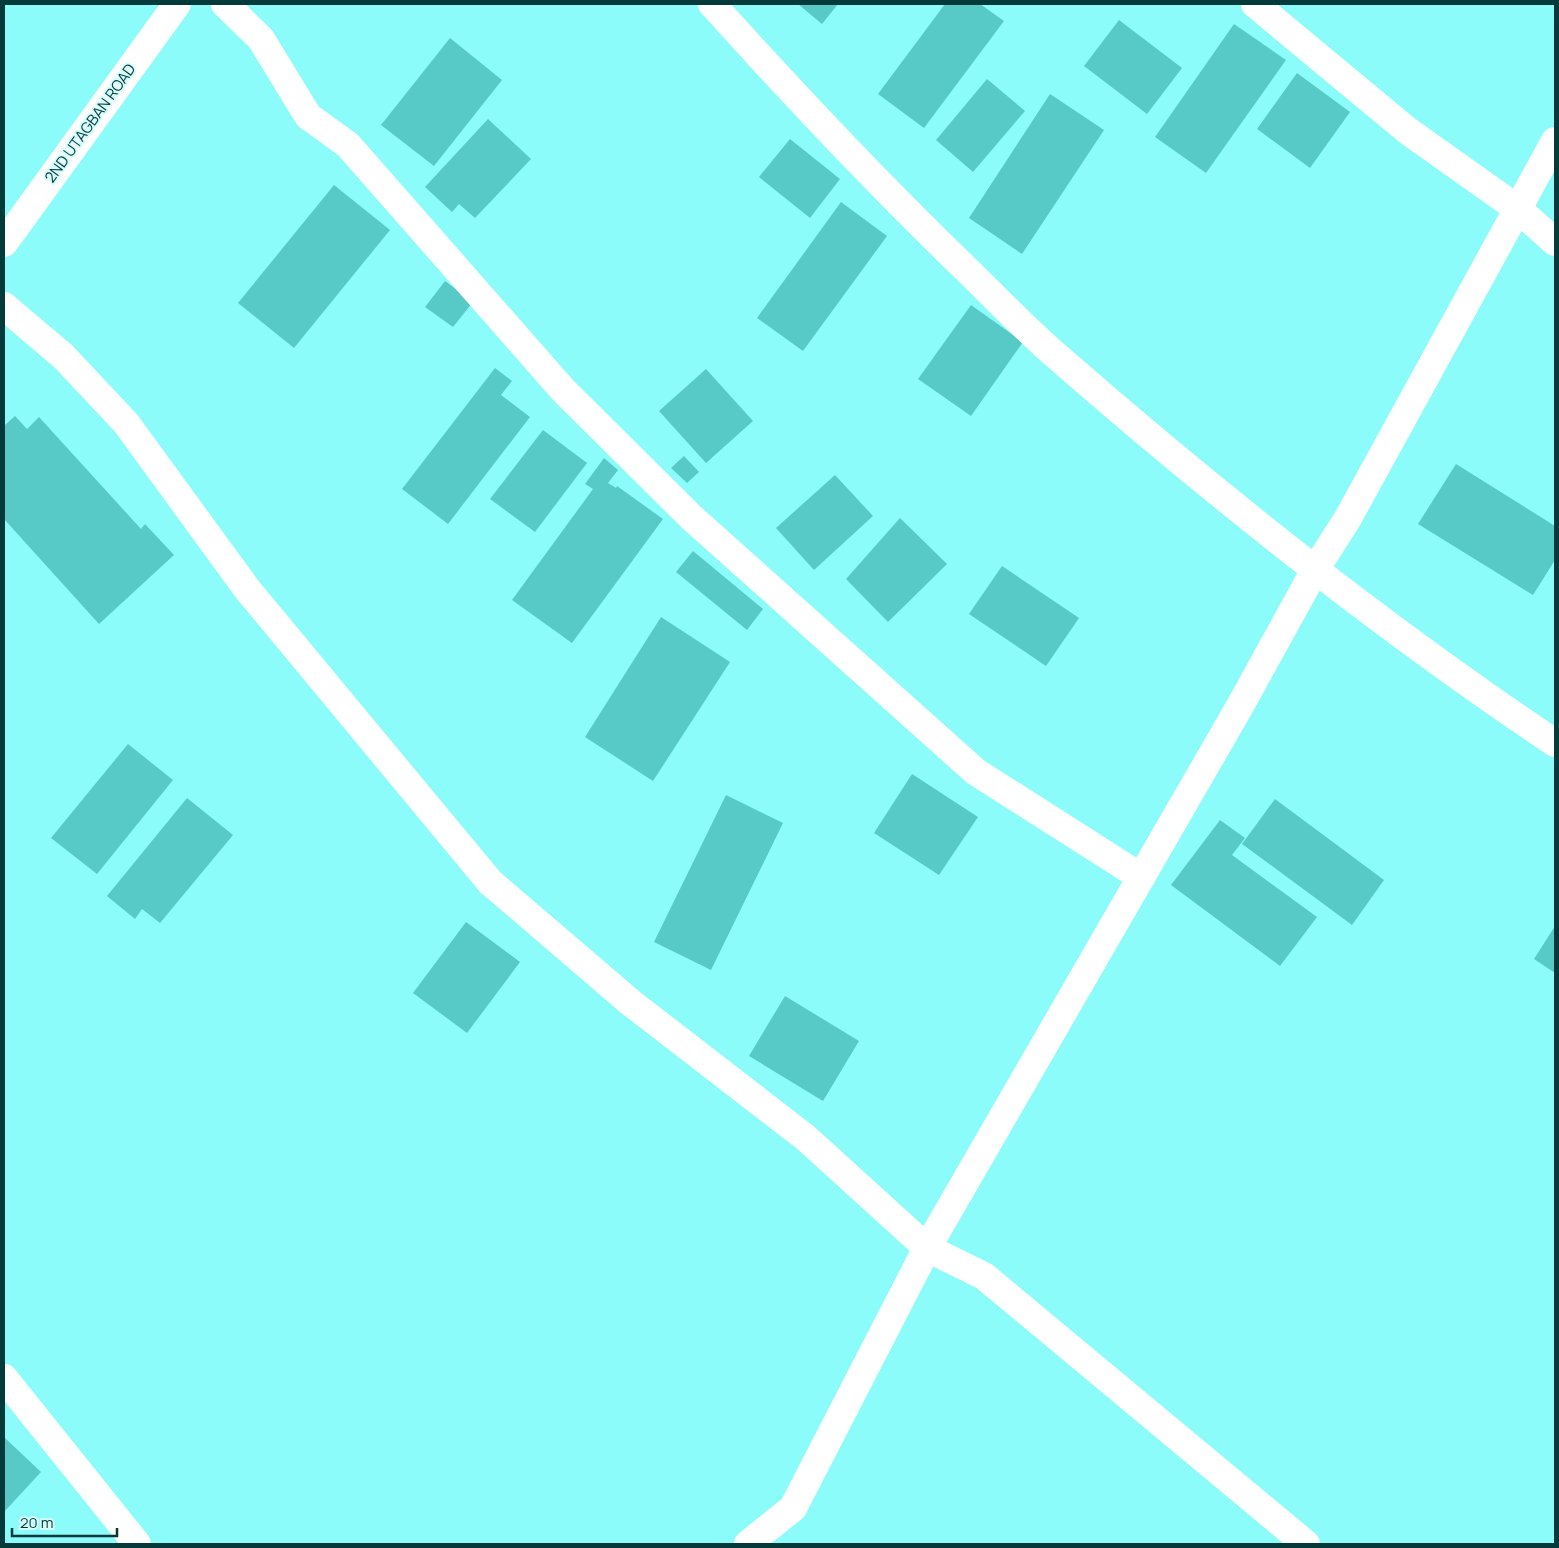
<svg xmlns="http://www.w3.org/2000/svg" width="1559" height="1548" font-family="Manrope,sans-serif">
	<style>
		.building { fill: #57cac8 }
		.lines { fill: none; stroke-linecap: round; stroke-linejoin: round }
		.street { stroke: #fff; stroke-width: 28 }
		.secondary { stroke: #fff; stroke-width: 28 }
		.labels { text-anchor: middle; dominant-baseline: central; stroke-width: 4; stroke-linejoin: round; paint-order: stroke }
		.street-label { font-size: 15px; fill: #043a3a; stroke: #d4fcfa }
	</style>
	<rect width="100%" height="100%" fill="#8bfcf9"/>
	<g class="building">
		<polygon points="798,4 838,4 822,24"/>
		<polygon points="945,4 980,4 1004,21 924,128 878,94"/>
		<polygon points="1119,20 1182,68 1147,114 1084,66"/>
		<polygon points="1234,24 1286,60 1206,173 1155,137"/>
		<polygon points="450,38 502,80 434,166 381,125"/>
		<polygon points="1297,73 1350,112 1310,168 1257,129"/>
		<polygon points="987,79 1025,111 973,172 936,140"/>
		<polygon points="1050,94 1104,130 1022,254 969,218"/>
		<polygon points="488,119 531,159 475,218 459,204 452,212 425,187"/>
		<polygon points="790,139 840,179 810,218 759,177"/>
		<polygon points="334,185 390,230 294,348 238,303"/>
		<polygon points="841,202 887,236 803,351 757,318"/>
		<polygon points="445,281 473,302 453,327 425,307"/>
		<polygon points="971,305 1023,342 971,416 918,379"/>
		<polygon points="495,368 512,381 501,395 530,417 448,524 402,489"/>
		<polygon points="706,369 753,421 706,463 659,411"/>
		<polygon points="15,416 27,429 39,417 141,529 145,524 174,555 99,624 4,519 4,426"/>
		<polygon points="543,430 587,463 535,532 490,499"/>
		<polygon points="684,456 699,472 687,483 671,468"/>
		<polygon points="604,458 618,470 608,483 616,488 617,486 663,519 572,643 512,600 593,489 585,484"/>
		<polygon points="1456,464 1555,526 1555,560 1533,595 1418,524"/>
		<polygon points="835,475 873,516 814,570 776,528"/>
		<polygon points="900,518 947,564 888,622 846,579"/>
		<polygon points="693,551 763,609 747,630 676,572"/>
		<polygon points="1002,566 1079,618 1046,666 969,614"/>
		<polygon points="661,617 730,662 653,781 585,737"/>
		<polygon points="128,744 173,780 97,874 51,838"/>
		<polygon points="912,774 978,817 939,875 874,833"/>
		<polygon points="726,795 783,823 711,970 654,942"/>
		<polygon points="187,798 233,835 160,923 142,909 135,919 107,896"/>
		<polygon points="1275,799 1384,880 1352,925 1242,844"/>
		<polygon points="1220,820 1245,838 1232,855 1317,917 1280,966 1171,885"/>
		<polygon points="466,922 520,962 467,1033 413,993"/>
		<polygon points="1555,926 1555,973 1534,959"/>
		<polygon points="785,996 859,1041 823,1101 749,1056"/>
		<polygon points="4,1437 41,1472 4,1512"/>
	</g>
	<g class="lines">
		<g class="street">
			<polyline points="225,4 261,39 308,116 348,145 563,390 691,517 976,772 1141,877"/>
			<path d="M712,4c82,91 166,180 254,265 31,30 61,62 94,90 157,137 322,268 495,384"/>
			<polyline points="1255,4 1408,131 1518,209 1555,242"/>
			<polyline points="4,306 64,357 126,423 247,589 490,882 630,1002 806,1138 927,1248 984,1276 1306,1544"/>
			<polyline points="4,1378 137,1544"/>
			<polyline points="748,1544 793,1508 927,1248 1240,706 1315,570 1348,518 1555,141"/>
		</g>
		<polyline class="secondary" points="4,243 177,4"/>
	</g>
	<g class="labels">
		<g class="street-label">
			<text transform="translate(90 123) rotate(-54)">2ND UTAGBAN ROAD</text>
		</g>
	</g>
	<rect width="1559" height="1548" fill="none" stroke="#043a3a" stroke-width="10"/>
	<path d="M12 1528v8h105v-8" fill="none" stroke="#043a3a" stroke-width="2.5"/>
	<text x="20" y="1528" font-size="15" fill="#043a3a" stroke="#d4fcfa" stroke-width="4" paint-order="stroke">20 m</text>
</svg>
